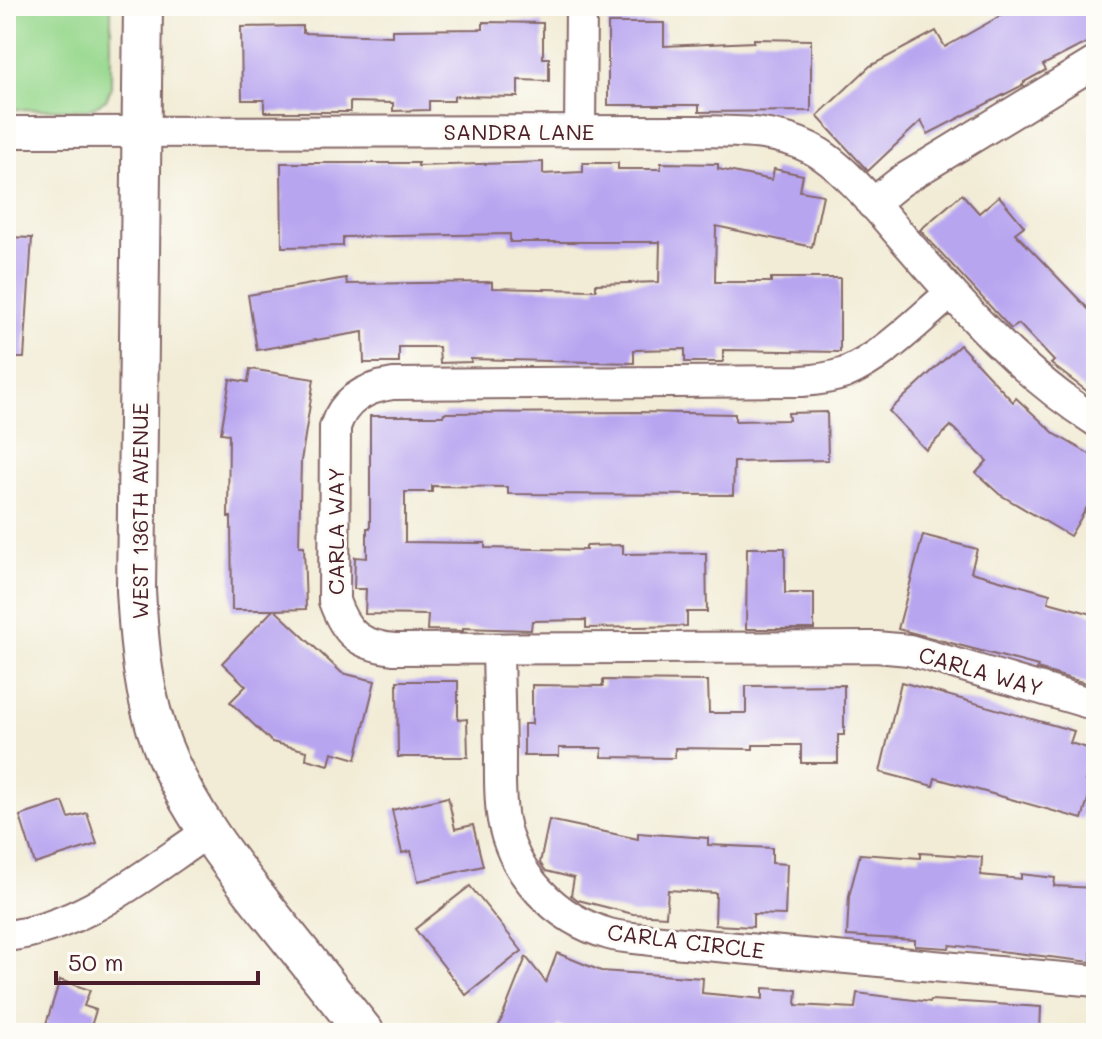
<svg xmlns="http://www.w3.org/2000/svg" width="1102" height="1039" font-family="Mali,sans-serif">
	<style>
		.green { fill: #98d88e; stroke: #717c5c; stroke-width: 2 }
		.building { fill: #b8a5f0 }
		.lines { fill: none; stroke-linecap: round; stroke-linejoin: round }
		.minor-casing { stroke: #856767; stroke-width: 34 }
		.tertiary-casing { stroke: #856767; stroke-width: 42 }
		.minor { stroke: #fff; stroke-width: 30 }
		.tertiary { stroke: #fff; stroke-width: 38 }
		.labels { text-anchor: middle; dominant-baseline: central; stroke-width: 6; stroke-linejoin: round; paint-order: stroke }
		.street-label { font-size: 22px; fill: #4a1f2b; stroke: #fdfcf7 }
	</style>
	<rect width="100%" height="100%" fill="#fdfcf7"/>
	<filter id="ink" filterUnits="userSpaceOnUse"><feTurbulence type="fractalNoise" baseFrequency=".0125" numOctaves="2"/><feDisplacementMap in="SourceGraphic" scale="16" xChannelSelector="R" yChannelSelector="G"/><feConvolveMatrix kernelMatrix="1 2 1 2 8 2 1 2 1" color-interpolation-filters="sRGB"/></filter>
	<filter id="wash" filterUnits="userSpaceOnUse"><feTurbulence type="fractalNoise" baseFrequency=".006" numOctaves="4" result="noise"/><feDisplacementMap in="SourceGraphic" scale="32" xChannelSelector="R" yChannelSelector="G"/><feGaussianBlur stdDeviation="1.8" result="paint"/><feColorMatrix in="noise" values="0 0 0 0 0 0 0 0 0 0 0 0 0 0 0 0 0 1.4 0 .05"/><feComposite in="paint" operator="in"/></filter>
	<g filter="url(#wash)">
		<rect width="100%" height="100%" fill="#f2ecd6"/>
		<polygon class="green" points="6,6 111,6 111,88 106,100 88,110 6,109"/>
		<g id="blocks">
			<g class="building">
				<polygon points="1018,6 1091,6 1096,16 1096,38 1043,65 1046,70 1024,82 1023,85 928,134 921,121 868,171 817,116 870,66 936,31 945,47"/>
				<polygon points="483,22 543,23 543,58 549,58 549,81 518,80 518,97 454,96 454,101 429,101 429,110 393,111 393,103 350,102 350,112 264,112 264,100 242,100 241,27 303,26 303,33 392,36 392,30 483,29"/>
				<polygon points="608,23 664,23 664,46 754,42 754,39 811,40 811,111 699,112 699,105 608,105"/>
				<polygon points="543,162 543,174 583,172 583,163 618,163 618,169 661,169 661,163 718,164 718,169 772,180 774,169 803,175 800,191 823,195 812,247 716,226 715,282 771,282 771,278 840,278 840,352 723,350 723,362 685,362 685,349 634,350 634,363 471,359 471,362 440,363 439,347 399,347 399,363 364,363 363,332 257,350 248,295 346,278 347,284 492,282 492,288 596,290 596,284 659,282 660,242 510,242 510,234 343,237 343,246 282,247 281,163 418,163 418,166"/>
				<polygon points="962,194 979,213 999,196 1024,226 1015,233 1096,317 1096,398 1051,364 1054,361 1019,324 1011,329 920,230"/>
				<polygon points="6,237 32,238 24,358 6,358"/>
				<polygon points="960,345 1013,402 1016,398 1055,434 1096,458 1096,492 1070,536 999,494 976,473 987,461 951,426 926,450 889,411"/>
				<polygon points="250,369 314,379 301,461 299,546 304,546 306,609 275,610 342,673 375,681 356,759 332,752 329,765 306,759 307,751 272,742 230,702 246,686 222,663 273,610 232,610 231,517 228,517 229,434 221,433 230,379 248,382"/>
				<polygon points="636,412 735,414 735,421 789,420 788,413 827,412 828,460 734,462 733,495 508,494 508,487 432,486 432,492 405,492 405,542 485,543 485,548 586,550 586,546 623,545 623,554 706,553 707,612 687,612 687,626 586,628 586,620 532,621 531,630 463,628 463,631 427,630 428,615 365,614 366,589 354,589 355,557 367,558 367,528 370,528 370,416 443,416 444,413"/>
				<polygon points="923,535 977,549 971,572 1050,594 1048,602 1096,615 1096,686 1037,669 1038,666 898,629"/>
				<polygon points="747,548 785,548 785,593 814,593 814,629 746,629"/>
				<polygon points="603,680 708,681 709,713 746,713 746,686 844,685 844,735 838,735 838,763 801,763 801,745 753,745 753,749 675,748 675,758 602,757 602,748 559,748 559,756 524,756 524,724 532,724 532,685 603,686"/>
				<polygon points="397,681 458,681 458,720 467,719 468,757 398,757"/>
				<polygon points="901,682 1074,731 1070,743 1094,750 1085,781 1093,783 1082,819 935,778 933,786 880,772"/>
				<polygon points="448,797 455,829 473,825 483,866 418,881 411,851 402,853 392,810"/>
				<polygon points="63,802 69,818 87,813 97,844 35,864 20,816"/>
				<polygon points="549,820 638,839 638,833 708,838 708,845 772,848 772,863 787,864 785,915 753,914 753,927 715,925 716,893 668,890 666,916 633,914 578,900 571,895 574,878 546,871 540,863"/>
				<polygon points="920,853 982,857 981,875 1021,879 1021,874 1055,878 1054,886 1096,888 1096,945 1092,945 1091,962 950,945 949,948 915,946 915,940 847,936 849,896 860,854 920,858"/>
				<polygon points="470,886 522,951 466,995 415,929"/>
				<polygon points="557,953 601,971 703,978 702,993 763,999 763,988 797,990 796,1005 855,1008 857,993 930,1002 931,1000 1041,1007 1040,1033 577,1033 558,1025 555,1033 496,1033 526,957 546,982"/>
				<polygon points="60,980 90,990 84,1006 96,1010 89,1033 43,1033"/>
			</g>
		</g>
	</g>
	<g filter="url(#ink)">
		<use href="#blocks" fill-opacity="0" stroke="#856767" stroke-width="2"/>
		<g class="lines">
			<defs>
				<g id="minor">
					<polyline points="580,131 581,6"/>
					<path d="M6,132l691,-1c39,1 77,-1 113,17 35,17 74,69 100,98 56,65 113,129 186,175"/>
					<polyline points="872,204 901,181 1096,62"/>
					<path d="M951,293c-33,27 -66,63 -106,80 -14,5 -28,7 -43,8l-409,3c-28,4 -49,15 -58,43l-1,174c12,33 25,44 60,48l482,-2 33,3 187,55"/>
					<path d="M498,649c1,35 1,69 2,104 0,22 -1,45 3,67 10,55 53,99 106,114 14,4 29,4 42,6l445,41"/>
					<path d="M6,936c76,-8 140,-63 202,-104"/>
				</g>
				<path id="tertiary" d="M143,6l-7,584c3,53 7,106 26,155 25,65 69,120 112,174 30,38 61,76 91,114"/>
			</defs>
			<use href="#minor" class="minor-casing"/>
			<use href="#tertiary" class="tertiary-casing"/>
			<use href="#minor" class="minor"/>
			<use href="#tertiary" class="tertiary"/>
		</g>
	</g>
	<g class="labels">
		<g class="street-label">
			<text x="519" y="131">SANDRA LANE</text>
			<text transform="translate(139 511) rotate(-90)">WEST 136TH AVENUE</text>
			<text transform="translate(335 531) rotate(-90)">CARLA WAY</text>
			<text transform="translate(981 671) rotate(16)">CARLA WAY</text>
			<text transform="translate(686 941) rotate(7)">CARLA CIRCLE</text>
		</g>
	</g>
	<rect width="1102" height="1039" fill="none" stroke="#fdfcf7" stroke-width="32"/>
	<path d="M56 971v12h202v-12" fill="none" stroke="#4a1f2b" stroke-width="4"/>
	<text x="68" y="971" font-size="24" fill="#4a1f2b" stroke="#fdfcf7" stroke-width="6" paint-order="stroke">50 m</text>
</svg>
